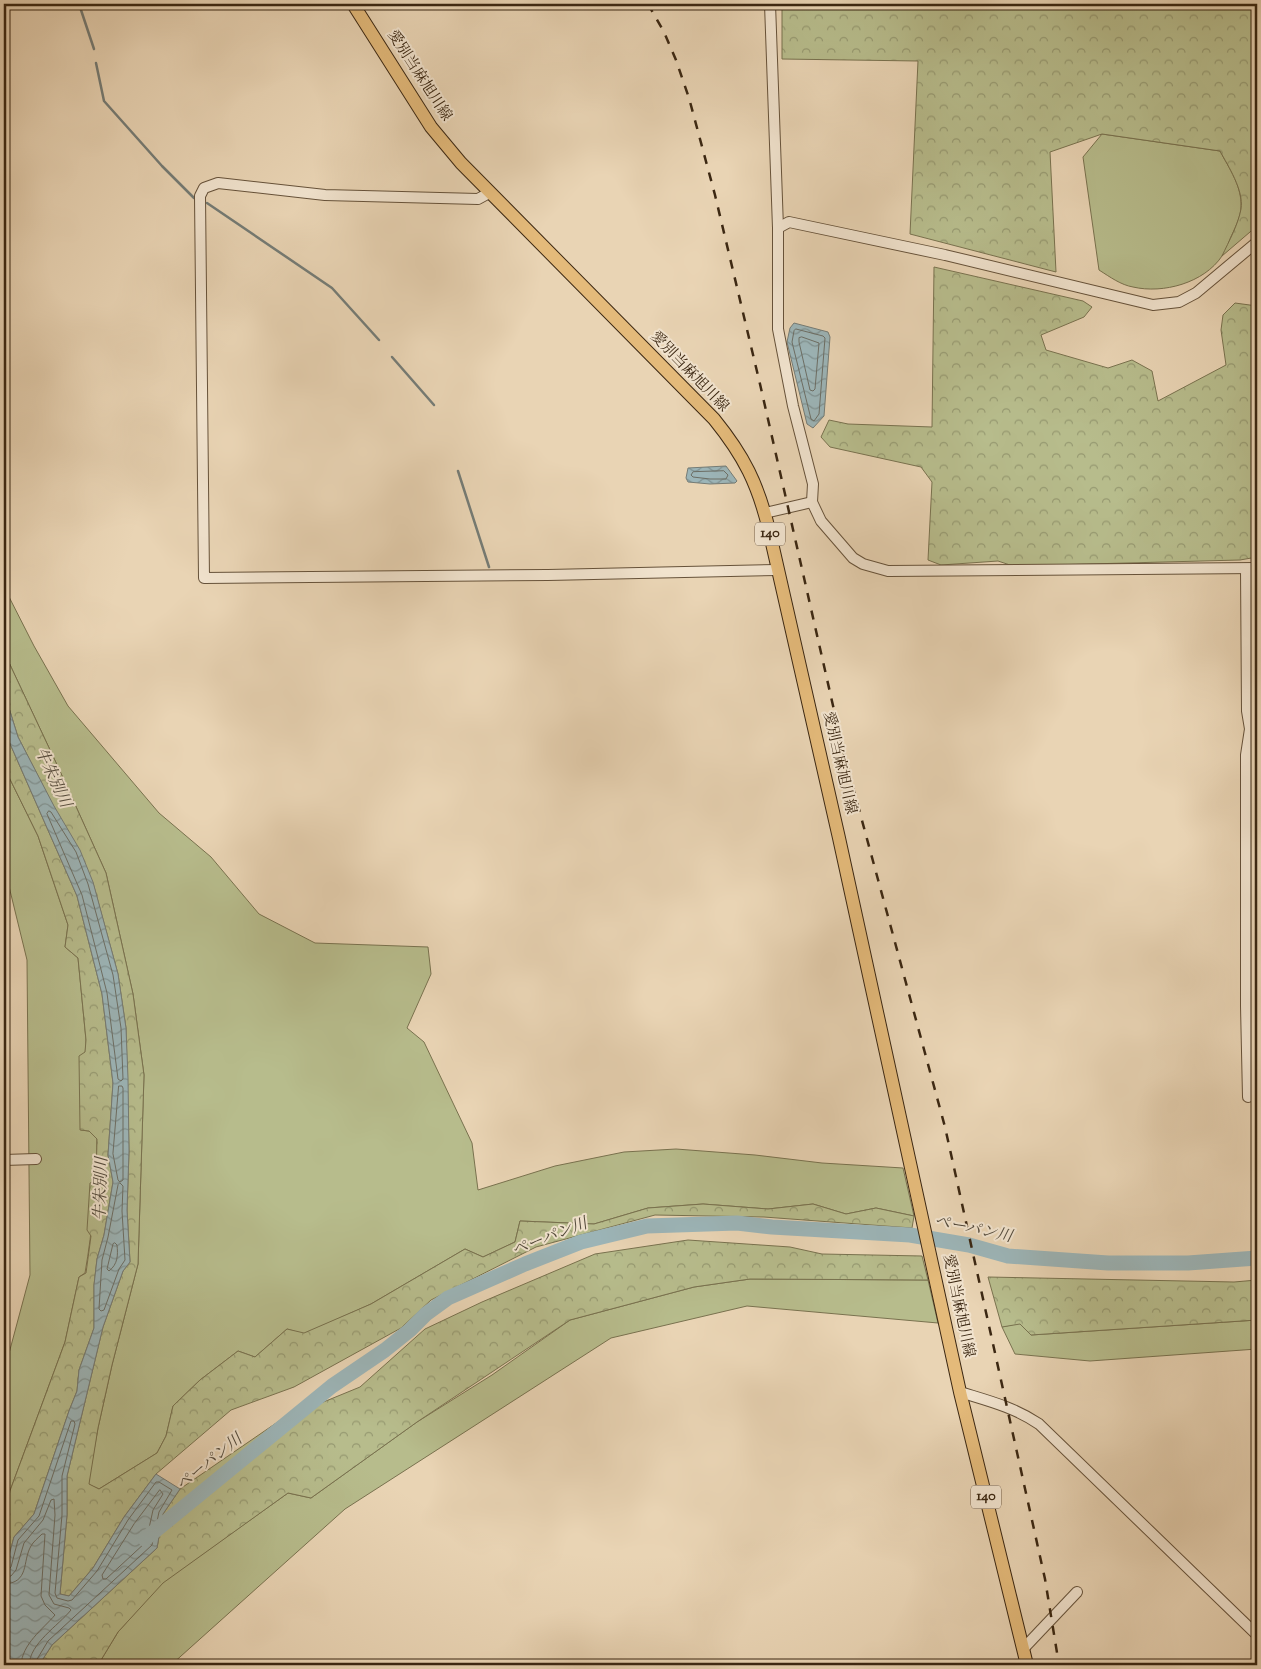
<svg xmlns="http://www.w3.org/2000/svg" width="1261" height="1669" font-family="'Sorts Mill Goudy','Noto Serif JP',serif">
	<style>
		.grass { fill: #b7bc8c; stroke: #79724f }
		.forest { fill: url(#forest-crowns); stroke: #79724f }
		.water { fill: url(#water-waves); stroke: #757c76 }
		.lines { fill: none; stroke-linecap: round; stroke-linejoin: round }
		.shore { stroke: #6c6e65; stroke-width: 1 }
		.stream { stroke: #757c76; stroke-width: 2.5 }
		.river { stroke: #9cb5b8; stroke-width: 15 }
		.minor-casing { stroke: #66523a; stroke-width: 12 }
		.major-casing { stroke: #3b2712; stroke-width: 14 }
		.minor { stroke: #f1e3ce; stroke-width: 10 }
		.major { stroke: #e4ba7a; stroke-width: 12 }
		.rail { stroke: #3b2712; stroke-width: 2.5; stroke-dasharray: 9 9; stroke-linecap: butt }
		.labels { text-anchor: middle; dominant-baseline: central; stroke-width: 4; stroke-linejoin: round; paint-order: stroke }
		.shield { fill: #f1e3ce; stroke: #725f4a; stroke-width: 1 }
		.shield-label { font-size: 14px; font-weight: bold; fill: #3b2712 }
		.street-label { font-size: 15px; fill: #3b2712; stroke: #f1e3ce }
		.water-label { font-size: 16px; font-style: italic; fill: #534a3c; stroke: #f1e3ce }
	</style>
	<defs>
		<pattern id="forest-crowns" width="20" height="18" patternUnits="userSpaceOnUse" patternTransform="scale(1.25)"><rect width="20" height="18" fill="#b7bc8c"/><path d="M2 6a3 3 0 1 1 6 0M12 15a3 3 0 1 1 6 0" fill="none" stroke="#969971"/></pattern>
		<pattern id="water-waves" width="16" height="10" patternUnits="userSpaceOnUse" patternTransform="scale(1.25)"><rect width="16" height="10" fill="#9cb5b8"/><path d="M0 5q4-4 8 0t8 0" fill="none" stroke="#809394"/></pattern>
	</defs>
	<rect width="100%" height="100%" fill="#e9d4b4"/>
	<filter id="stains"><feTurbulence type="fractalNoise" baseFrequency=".004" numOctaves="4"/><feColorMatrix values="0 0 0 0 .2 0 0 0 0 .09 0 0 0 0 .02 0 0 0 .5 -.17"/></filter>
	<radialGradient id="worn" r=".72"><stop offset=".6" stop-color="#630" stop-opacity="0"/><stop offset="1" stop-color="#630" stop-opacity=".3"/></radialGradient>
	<g class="grass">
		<path d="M1102,134l118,17c9,17 22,35 21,56 0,10 -7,23 -11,32 -2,5 -4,13 -8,17 -18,27 -59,38 -89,31 -12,-2 -23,-10 -34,-17l-16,-113z"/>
		<polygon points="4,587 34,646 68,706 159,813 211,857 259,914 315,943 428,947 431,974 407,1028 424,1042 472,1143 478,1190 555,1166 624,1152 676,1149 755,1155 822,1163 903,1168 914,1216 876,1208 846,1214 813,1204 768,1209 703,1204 648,1208 594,1224 520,1221 515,1242 483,1257 465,1249 371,1304 304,1334 287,1329 255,1357 238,1351 200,1380 173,1406 166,1436 157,1453 99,1489 88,1484 98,1428 112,1365 138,1264 144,1075 133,994 106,873 59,769 4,652"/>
		<path d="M4,767l34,69 30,89 -3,22 13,11 8,82 -5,90 8,1 8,8c-1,45 -4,89 -12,134l-6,4 -14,65 -61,165v-135l26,-97 -3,-315 -23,-94z"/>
		<polygon points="750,1279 928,1280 938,1323 747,1306 611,1338 345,1509 171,1665 98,1665 118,1632 162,1583 288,1493 311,1498 417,1422 492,1375 570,1320 694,1287"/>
		<polygon points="1257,1320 1257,1349 1090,1361 1015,1354 1002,1327 1020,1323 1031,1335"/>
	</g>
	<g class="forest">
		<path d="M782,4h475v222l-35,30c7,-15 16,-31 19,-47 3,-19 -13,-43 -21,-58l-118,-17 -52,18 6,120 -146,-38 8,-173 -136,-2z"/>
		<polygon points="934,267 1083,301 1092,307 1084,317 1041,335 1046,350 1108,368 1132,360 1152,371 1158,401 1226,365 1221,330 1223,315 1235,303 1257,306 1257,557 1240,560 1013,566 998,561 941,565 928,560 932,482 921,467 830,447 821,437 829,420 848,424 932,427"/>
		<polygon points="1257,580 1257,647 1251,646 1251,581"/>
		<polygon points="4,652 59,769 106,873 133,994 144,1075 138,1264 112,1365 98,1428 89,1484 99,1489 157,1453 166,1436 173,1406 200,1380 238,1351 255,1357 287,1329 304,1333 371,1304 465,1249 483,1257 515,1242 520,1221 594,1224 648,1208 703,1204 768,1209 813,1204 846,1214 876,1208 914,1216 912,1228 764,1217 655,1215 536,1247 431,1300 401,1328 294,1387 231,1410 156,1474 124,1517 93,1568 69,1596 60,1594 67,1515 67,1476 103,1327 123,1271 130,1262 127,1210 129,1151 126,1028 118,974 93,883 18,737 4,692"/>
		<polygon points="4,730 77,896 102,994 113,1083 108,1155 113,1182 104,1235 97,1259 94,1285 94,1328 79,1370 77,1391 69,1411 34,1514 14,1537 4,1574 4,1507 65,1342 79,1277 86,1273 91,1236 87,1230 90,1183 96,1181 97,1139 89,1131 80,1130 79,1056 85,1052 86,1040 78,958 65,947 68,925 38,836 4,767"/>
		<polygon points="688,1240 790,1247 822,1254 922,1256 928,1280 750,1279 694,1287 570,1320 417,1422 311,1498 288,1493 163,1583 118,1632 98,1665 39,1665 52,1645 157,1548 163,1514 180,1489 282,1419 360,1387 425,1329 482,1302 595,1254"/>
		<polygon points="988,1277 1234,1282 1257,1280 1257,1320 1031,1335 1020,1324 1002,1327"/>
	</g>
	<g class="water">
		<polygon points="794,323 828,332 830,337 824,416 813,428 807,424 787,342 790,328"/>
		<polygon points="726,466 737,481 735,483 710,484 688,482 686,478 688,468"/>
		<polygon points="4,692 18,737 54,806 80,850 93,882 118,974 126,1028 128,1078 129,1151 127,1210 130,1262 123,1271 103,1327 67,1476 67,1515 60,1594 69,1596 93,1568 124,1517 156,1474 180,1489 163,1514 157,1548 52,1645 39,1665 4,1665 4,1574 14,1537 34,1514 69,1411 77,1391 79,1370 94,1328 94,1285 97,1259 104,1235 113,1182 108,1155 113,1083 102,994 77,896 4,730"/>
	</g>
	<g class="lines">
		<g class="shore">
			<polygon points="796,329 823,336 825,338 819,414 814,421 811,419 792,342 794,331"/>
			<polygon points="802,337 819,343 815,389 813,391 810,390 799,342 799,338"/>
			<polygon points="724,471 728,475 726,479 710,479 693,477 691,475 693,472"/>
			<polygon points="49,811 51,812 76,852 88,884 113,975 121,1028 123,1079 121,1081 118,1079 107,993 82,895 47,814"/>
			<polygon points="119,1086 122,1086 123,1088 123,1180 120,1182 118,1180 113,1154"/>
			<polygon points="120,1183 123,1186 122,1211 125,1260 119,1269 104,1310 101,1311 99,1309 102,1260 108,1237 118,1185"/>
			<path d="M115,1243l2,2c1,10 1,19 -8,26l-2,-2 6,-25z"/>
			<polygon points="160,1490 163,1494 153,1510 146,1542 106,1579 103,1579 102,1575 134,1524"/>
			<polyline points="4,1570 8,1570 11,1567 18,1540 39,1516 71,1421 74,1421 75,1424 62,1476 62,1515 55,1593 57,1598 68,1601 72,1600 97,1571 128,1520 156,1482 159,1482 172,1490 159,1512 152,1545 48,1641 36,1661 35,1665"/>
			<path d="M4,1577l7,-1 5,-6 8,-27 19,-23 8,-20 3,-1 1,16 -6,80 5,9 15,4 2,2c-13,16 -41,33 -42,55"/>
			<path d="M4,1584c26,-1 18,-23 27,-38 2,-4 7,-8 11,-12h3l-4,62 4,9 10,10c-12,14 -33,29 -34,50"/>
		</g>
		<g class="stream">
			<polyline points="79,4 94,49"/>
			<polyline points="96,63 104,101 162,166 194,198"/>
			<polyline points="207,203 332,288 379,340"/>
			<polyline points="392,357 434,405"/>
			<polyline points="458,471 489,567"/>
		</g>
		<polyline class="river" points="145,1539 332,1386 385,1350 410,1330 426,1314 448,1298 525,1264 581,1242 647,1226 737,1223 772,1227 910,1235 969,1245 1008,1256 1108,1263 1188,1263 1257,1258"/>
		<defs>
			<g id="minor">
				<polyline points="770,4 778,228 778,329 793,406 813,484 812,502 821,521 853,558 863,564 888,571 1257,568"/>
				<polyline points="489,193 478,199 325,195 218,183 204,188 200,196 204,578 548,575 777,570"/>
				<polyline points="778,228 789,222 945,255 1153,305 1179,302 1196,293 1257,242"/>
				<polyline points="765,513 812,502"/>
				<polyline points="1246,569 1247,711 1250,729 1246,755 1246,1006 1248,1097"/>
				<polyline points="4,1160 36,1159"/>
				<path d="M960,1392c29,9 54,15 79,32l218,211"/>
				<polyline points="1023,1649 1077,1592"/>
			</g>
			<path id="major" d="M353,4l78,123 30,36 253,256c30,37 44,65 55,111l70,308 121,554 67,273"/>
		</defs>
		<use href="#minor" class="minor-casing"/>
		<use href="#major" class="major-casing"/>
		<use href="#minor" class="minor"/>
		<use href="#major" class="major"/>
		<polyline class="rail" points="648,4 664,32 676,60 689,98 715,195 760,384 844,754 945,1127 1045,1579 1059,1665"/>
	</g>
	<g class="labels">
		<g class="shield">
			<rect x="755" y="522.5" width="30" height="23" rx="4"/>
			<rect x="971" y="1485.5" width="30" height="23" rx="4"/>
		</g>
		<g class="shield-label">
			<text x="770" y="534">140</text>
			<text x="986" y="1497">140</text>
		</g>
		<g class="street-label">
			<text transform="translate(419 76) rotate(57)">愛別当麻旭川線</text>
			<text transform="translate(689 372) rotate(46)">愛別当麻旭川線</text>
			<text transform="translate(839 763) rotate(77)">愛別当麻旭川線</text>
			<text transform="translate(958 1306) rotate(78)">愛別当麻旭川線</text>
		</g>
		<g class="water-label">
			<text transform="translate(52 778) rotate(65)">牛朱別川</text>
			<text transform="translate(102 1189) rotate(-88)">牛朱別川</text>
			<text transform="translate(973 1230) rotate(12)">ペーパン川</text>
			<text transform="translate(550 1238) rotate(-21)">ペーパン川</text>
			<text transform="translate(210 1463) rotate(-39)">ペーパン川</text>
		</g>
	</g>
	<rect width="1261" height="1669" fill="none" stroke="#e9d4b4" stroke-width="20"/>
	<rect x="5" y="5" width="1251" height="1659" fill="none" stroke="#3b2712" stroke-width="2.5"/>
	<rect x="10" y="10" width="1241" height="1649" fill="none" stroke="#3b2712"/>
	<rect width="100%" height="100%" filter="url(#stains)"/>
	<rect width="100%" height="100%" fill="url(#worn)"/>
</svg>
